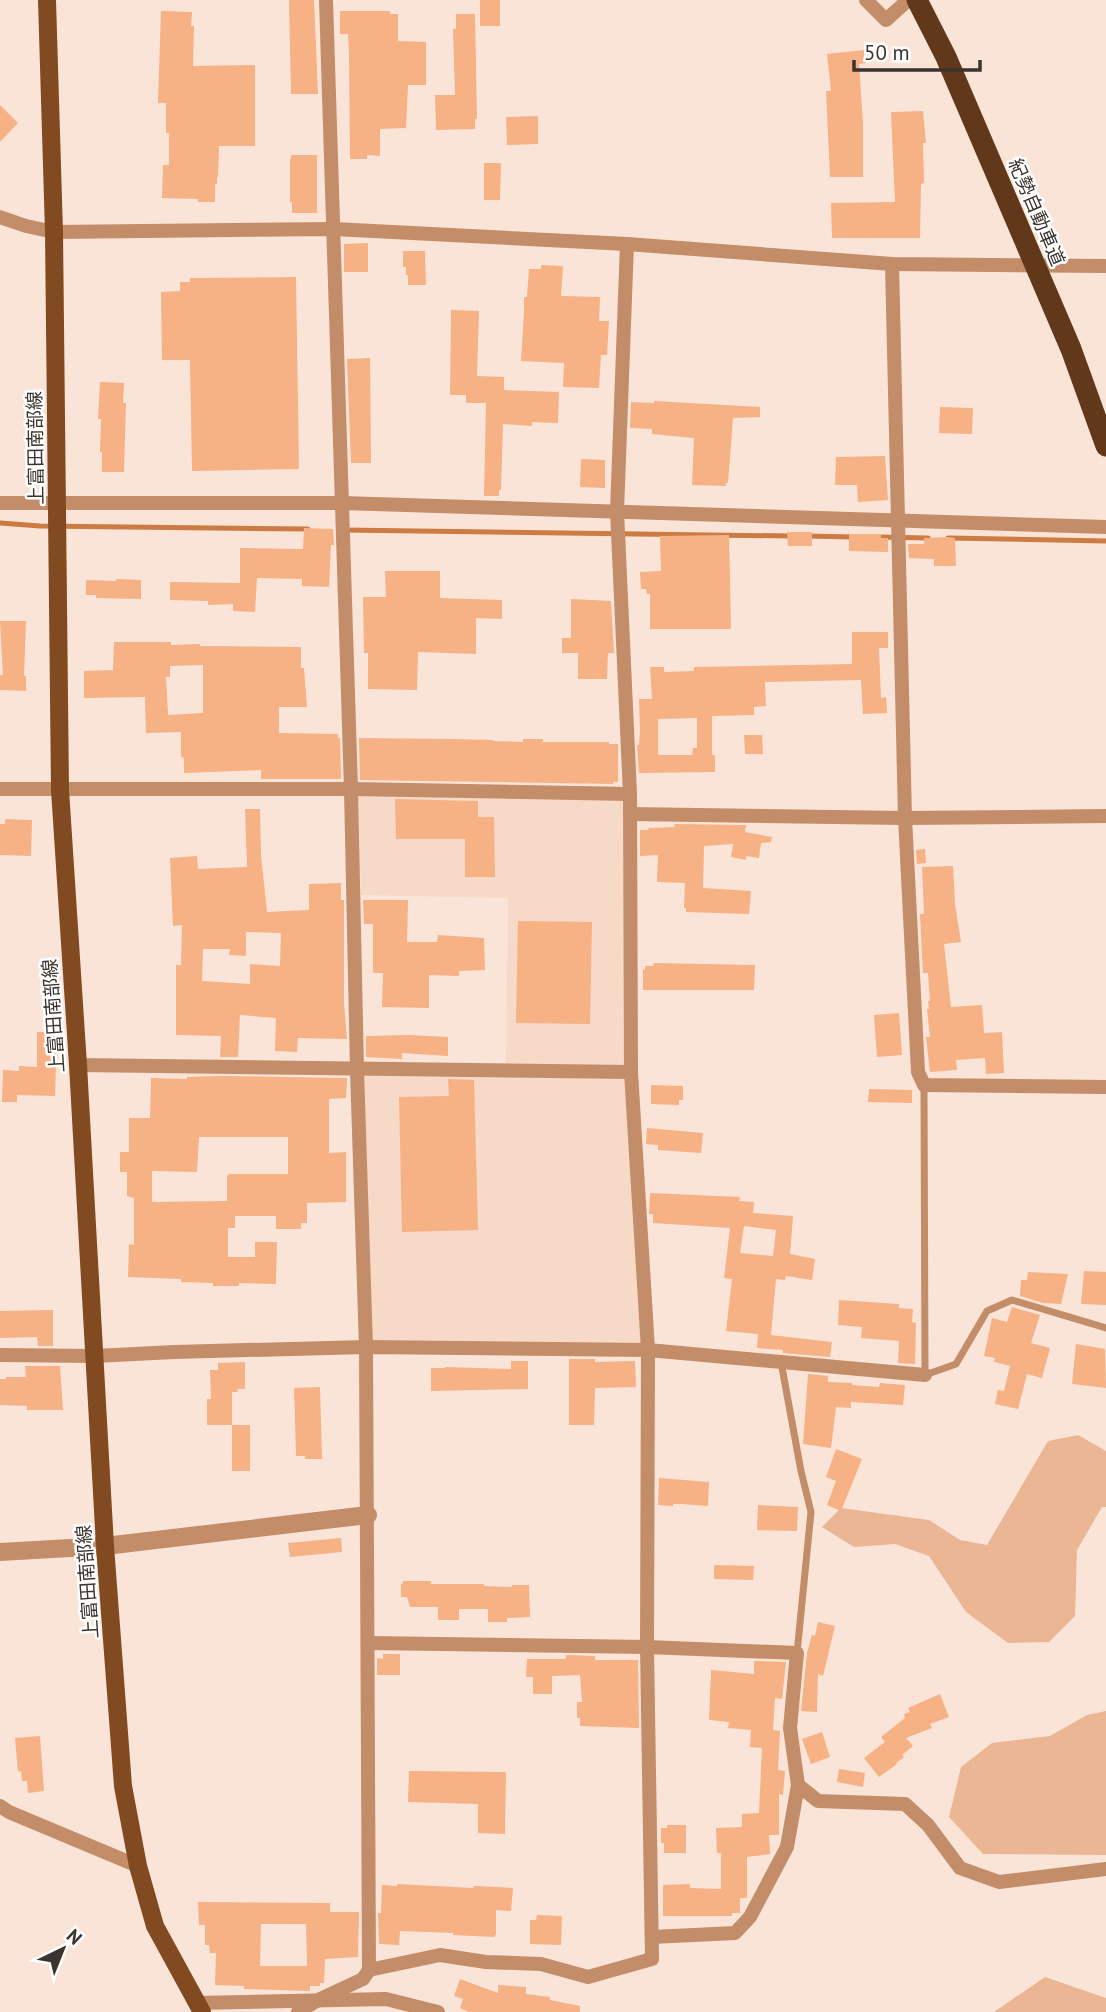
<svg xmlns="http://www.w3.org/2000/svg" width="1106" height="2012" font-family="'PT Sans','Noto Sans JP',sans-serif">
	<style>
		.built { fill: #f6d9c7 }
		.green { fill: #eab694 }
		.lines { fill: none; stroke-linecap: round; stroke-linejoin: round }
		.stream { stroke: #cc7b42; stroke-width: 5 }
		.building { fill: #f6b185; fill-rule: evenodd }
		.service { stroke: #c38d69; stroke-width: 7 }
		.minor { stroke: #c38d69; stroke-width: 14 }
		.tertiary { stroke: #c38d69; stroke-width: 18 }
		.primary { stroke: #824a21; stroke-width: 18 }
		.motorway-bridge { stroke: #62381a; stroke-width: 21 }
		.labels { text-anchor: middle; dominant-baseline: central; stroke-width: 5; stroke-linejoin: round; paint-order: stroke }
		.street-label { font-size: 19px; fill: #3b332d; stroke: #fff }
	</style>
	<rect width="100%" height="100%" fill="#fae4d7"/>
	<polygon class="built" points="358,795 627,797 648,1350 366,1347 357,1070 506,1071 508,898 361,895"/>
	<g class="green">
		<polygon points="1078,1435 1106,1451 1106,1507 1102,1507 1077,1550 1075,1616 1049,1642 1008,1643 966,1612 929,1556 895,1544 854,1547 822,1527 841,1508 929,1520 960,1540 987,1545 1048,1441"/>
		<polygon points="1106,1711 1106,1855 983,1854 949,1817 961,1767 992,1743 1050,1736 1087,1715"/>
		<polygon points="1045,1977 1106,1998 1106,2012 994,2012"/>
	</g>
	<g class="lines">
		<g class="stream">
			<polyline points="0,523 40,526 308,529"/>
			<polyline points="343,530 791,536"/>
			<polyline points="805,536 854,537"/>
			<polyline points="875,537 928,538"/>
			<polyline points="948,538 1106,541"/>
		</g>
	</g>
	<g class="building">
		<polygon points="289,0 314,0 318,94 291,94"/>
		<rect x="480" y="0" width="20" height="26"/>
		<polygon points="161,11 192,12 191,26 194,26 193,66 255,65 255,146 219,146 218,177 217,177 217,184 215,184 215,202 198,202 198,199 162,198 163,165 169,165 169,133 166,133 166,103 158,103"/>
		<polygon points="340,11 390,11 390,14 398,14 398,41 426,42 426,85 408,85 406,128 380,129 380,156 367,155 367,159 350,159 349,54 348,34 340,34"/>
		<polygon points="456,14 475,14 477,119 475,119 475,129 436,130 435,95 455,95 453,29 456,29"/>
		<polygon points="865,50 866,63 859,64 863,123 863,177 830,177 826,91 831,91 827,54"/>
		<polygon points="0,105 18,123 0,142"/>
		<polygon points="923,111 926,143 923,143 924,183 921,184 920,238 832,238 831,203 895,202 891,112"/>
		<polygon points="538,116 538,144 507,145 506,117"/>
		<polygon points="291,155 317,155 317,213 292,213 292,202 290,202 290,159 291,159"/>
		<polygon points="484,163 501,163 500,200 484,200"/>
		<polygon points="368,243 368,272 344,272 344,244"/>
		<polygon points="403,251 425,251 426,285 408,285 408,275 406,275 406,267 403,267"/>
		<polygon points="541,265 563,266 561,296 600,297 599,321 609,321 607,355 601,355 599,388 563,387 564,363 521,361 524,312 524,297 527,297 529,269 541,269"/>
		<polygon points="296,277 299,469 192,471 190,360 162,360 161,292 180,291 180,282 190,282 190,278"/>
		<polygon points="451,310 479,311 477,376 504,377 504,390 559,392 558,423 532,422 532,426 503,424 501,490 499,490 499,496 484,496 486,403 466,403 466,395 450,395"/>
		<polygon points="370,358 371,463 351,463 347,359"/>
		<polygon points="100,382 124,383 123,403 126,403 124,472 102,472 102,452 100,452 101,419 98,419"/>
		<polygon points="654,401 760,407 760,417 733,418 728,483 726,483 726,486 692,485 694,438 652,434 652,429 630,428 631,402 654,403"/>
		<polygon points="940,407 973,408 972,434 939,433"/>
		<polygon points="885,456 888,500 858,502 857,485 835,485 836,457"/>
		<polygon points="581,459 605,460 605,488 580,487"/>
		<polygon points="304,528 333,529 334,545 331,545 329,587 302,586 302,579 257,578 255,612 233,611 233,604 208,605 208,601 170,600 170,582 240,583 240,548 303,549"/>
		<polygon points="787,532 812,532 812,546 788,546"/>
		<polygon points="849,534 881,534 881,538 888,538 888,552 849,551"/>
		<polygon points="729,535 731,629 650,629 650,594 647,594 646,589 641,589 640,572 661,571 660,536"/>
		<polygon points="948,537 955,538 956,566 934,566 934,559 909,558 908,544 924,544 924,538"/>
		<polygon points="385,571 440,571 440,598 502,600 502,619 476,618 476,654 418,652 417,690 368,689 368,653 364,653 363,597 386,597"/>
		<polygon points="116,579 141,580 141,599 96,598 96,595 86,595 86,580 116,581"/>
		<polygon points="571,599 611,601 614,653 608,653 607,679 578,679 578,653 562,653 562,638 571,638"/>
		<polygon points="0,621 26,621 24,676 26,676 26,691 0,690 0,675 3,675"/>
		<path d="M852,632h36v16h-9l2,50 5,-1 1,16 -24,1 -2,-34 -96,2 1,24 -12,1v8l-42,1v39h3v17l-76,1 -2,-28h2l1,-14 -1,-32h13l-2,-32h14v5l30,-1v-4l158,-3zM697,718v30h-4l-1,7h-34v-36z"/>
		<path d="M114,642h57v3l29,-1v2l101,1v21h3l3,39h-28v26l59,1v4h2l1,41h-80v-9l-77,3v-15l-3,-1v-25l-35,1 -1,-36 -61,1v-27l29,-1zM203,665v48l-35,2 -2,-38h4v-11z"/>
		<polygon points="744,735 762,735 763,754 745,754"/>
		<polygon points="359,738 453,739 493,740 493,741 523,742 523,739 543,739 543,742 609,742 609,744 618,744 618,782 613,782 613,784 360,780"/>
		<polygon points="395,799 478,801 478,817 494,817 495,877 465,877 465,839 396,839"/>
		<path d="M245,809h15l1,46 6,57 42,-2v-26l32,-1v17h3v103l3,36 -49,-1 -1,14 -22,-1 1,-33 -36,-3 -2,42h-18l1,-21 -45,-1v-70h5l1,-40 -9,1 -3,-68 27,-2 1,13 49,-2zM246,932l35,1 -1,33 -30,-2v20l-48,-3 1,-32h27l-1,6 17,1z"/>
		<polygon points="5,819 32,820 31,856 0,855 0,824 5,824"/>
		<polygon points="674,824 746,825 745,832 772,837 771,842 761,843 759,858 746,856 746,860 731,857 733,844 704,846 703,888 751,891 749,914 686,912 686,908 684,908 685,883 657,882 658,855 640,856 640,830 649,830 648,828 675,827"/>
		<polygon points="925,849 926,863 917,864 916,850"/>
		<polygon points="953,866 955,904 961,942 944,944 951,1007 982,1005 984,1033 1002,1032 1004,1073 986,1074 985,1058 956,1060 957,1070 930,1072 926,1037 930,1037 927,1009 929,1009 928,1001 930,1001 928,973 923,973 920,914 924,914 922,867"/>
		<polygon points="363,900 408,900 407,942 437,942 438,935 484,938 485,970 459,971 459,976 429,975 429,1008 382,1007 383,973 373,973 373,924 364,924"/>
		<polygon points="518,921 592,922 590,1024 516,1023"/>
		<polygon points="654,963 755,965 754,990 643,990 643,969 645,970 645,966 653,966"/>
		<polygon points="899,1013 902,1055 877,1057 874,1015"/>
		<polygon points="37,1032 57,1032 55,1096 17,1095 17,1102 2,1102 3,1070 19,1071 19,1066 37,1067"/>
		<polygon points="410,1035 448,1037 448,1056 402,1053 402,1059 366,1057 366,1036"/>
		<path d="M219,1076l128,2 -1,20 -17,1v54l17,-1v50l-39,1v20h-6v6h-25v-13h-41v12h-7v29h27v-15h22l-1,42 -37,-1v3h-26v-3l-32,-1v-3l-53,-2 1,-33 5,1v-47l-7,-2v-24h-7v-20h9v-34h21l1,-40 36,1v-2zM199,1137h89v37h-59l-2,2v25l-75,1v-31l45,1z"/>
		<polygon points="448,1079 474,1080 478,1230 402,1232 399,1097 449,1096"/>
		<polygon points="651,1085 683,1086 683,1100 679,1100 679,1105 651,1104"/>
		<polygon points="869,1089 912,1090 912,1103 868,1102"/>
		<polygon points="647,1128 703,1133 701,1153 658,1150 658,1145 646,1144"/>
		<path d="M650,1193l90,4 -1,4 15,1 -1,11 40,3 -3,38 25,5 -3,21 -26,-4 -1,4 -9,-1 -5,56 61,7 -2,15 -47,-4v-3l-26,-2 1,-14 -32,-3 6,-52 -8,-1 6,-50 -77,-5v-9h-4zM744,1226l32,4 -3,26 -33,-3z"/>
		<polygon points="1084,1271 1106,1272 1106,1305 1081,1304"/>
		<polygon points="1028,1272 1068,1274 1061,1304 1043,1303 1020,1296 1021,1280 1027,1280"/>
		<polygon points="839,1300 899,1304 899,1308 913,1309 912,1322 916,1323 915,1364 898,1363 899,1341 861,1338 862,1327 838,1325"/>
		<polygon points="1012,1307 1040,1315 1031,1343 1050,1348 1042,1378 1027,1374 1018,1409 995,1404 998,1390 1004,1391 1010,1366 994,1362 995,1358 984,1356 992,1318 1007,1322"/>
		<polygon points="53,1310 53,1346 38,1346 37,1337 0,1338 0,1311"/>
		<polygon points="1076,1344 1105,1349 1106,1388 1072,1384"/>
		<polygon points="569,1359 595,1359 595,1362 635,1361 636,1387 595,1388 594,1425 569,1425"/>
		<polygon points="511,1361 528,1361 528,1389 431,1391 431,1368 445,1368 445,1367 511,1369"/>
		<polygon points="245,1362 245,1389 237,1389 238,1392 232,1392 232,1425 207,1425 207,1399 211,1399 210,1370 218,1370 218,1363"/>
		<polygon points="25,1366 60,1366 63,1410 27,1410 27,1406 0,1405 0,1379 6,1379 6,1377 26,1377"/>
		<polygon points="808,1374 828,1376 828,1382 852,1383 852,1385 879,1387 880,1383 905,1385 903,1405 851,1402 851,1408 836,1407 831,1448 803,1444"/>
		<polygon points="320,1387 322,1459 305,1459 305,1456 296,1456 294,1388"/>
		<rect x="232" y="1425" width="18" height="46"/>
		<polygon points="836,1449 862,1459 841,1511 827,1505 836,1481 826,1477"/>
		<polygon points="659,1478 709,1482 708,1506 682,1504 673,1504 673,1506 658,1505"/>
		<polygon points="758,1505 798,1507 797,1531 757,1530"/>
		<polygon points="341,1538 342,1552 290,1557 288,1543"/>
		<polygon points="714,1565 754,1566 753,1580 714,1579"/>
		<polygon points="403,1581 431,1581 431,1584 484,1584 484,1586 512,1587 512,1585 529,1585 530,1617 507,1618 507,1622 488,1622 488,1609 459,1609 459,1620 438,1620 438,1607 410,1607 407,1597 401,1597 401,1584 403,1583"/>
		<polygon points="818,1622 835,1626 823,1676 818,1674 817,1712 801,1711 807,1653 812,1635 815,1636"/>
		<polygon points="383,1654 400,1654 400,1675 377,1675 377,1658 383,1659"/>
		<polygon points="566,1655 595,1656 595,1660 638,1660 639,1728 580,1726 580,1718 577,1718 577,1702 582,1702 580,1675 552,1676 552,1694 533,1694 533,1677 526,1677 527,1659 566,1659"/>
		<polygon points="754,1661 786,1662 782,1699 775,1698 773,1730 780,1731 778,1770 785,1771 783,1795 779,1794 779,1835 769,1835 770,1854 747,1857 747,1898 740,1898 740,1913 732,1913 732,1916 663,1916 663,1885 690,1884 690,1888 721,1889 721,1853 717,1853 716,1828 742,1827 742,1814 759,1813 762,1748 750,1747 751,1730 728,1728 729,1722 709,1720 711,1670 754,1674"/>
		<polygon points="940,1694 949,1717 930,1724 932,1728 906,1738 913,1746 902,1755 904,1757 896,1763 897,1764 879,1777 864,1758 885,1742 881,1737 905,1718 904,1714 910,1712 908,1708"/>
		<polygon points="822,1732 830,1757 811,1764 802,1739"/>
		<polygon points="40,1736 44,1791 28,1793 27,1781 22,1781 21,1771 18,1772 15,1738"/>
		<polygon points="839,1769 865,1773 863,1787 837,1782"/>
		<polygon points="409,1771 506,1772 505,1834 478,1833 478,1804 408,1802"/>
		<polygon points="667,1825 686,1825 686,1853 664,1853 664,1843 661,1843 661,1828 667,1828"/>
		<polygon points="397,1884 473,1888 474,1886 513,1888 511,1911 496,1910 496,1934 494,1937 453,1935 453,1933 400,1931 399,1945 379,1944 378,1913 381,1913 382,1885 397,1886"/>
		<path d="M198,1902l132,1v9h29l-1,45 -33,2 -1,24h-4v3h-10v5l-66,-2v-3l-29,-1 1,-32h-6l-1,-8h-4v-20h-6zM261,1924h45l1,42h-47z"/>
		<polygon points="537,1915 562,1916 561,1945 530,1944 530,1920 536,1920"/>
		<polygon points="460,1979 498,1993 498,1985 526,1987 526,1994 550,1997 550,2000 580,2006 580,2012 469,2012 460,2008 463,1999 454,1996"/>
	</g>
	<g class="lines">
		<g class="service">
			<polyline points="924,1085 925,1375 956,1364 987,1311 1012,1300 1106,1328"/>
			<polyline points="781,1362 801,1471 811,1512 797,1653"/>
		</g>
		<g class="minor">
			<polyline points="866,0 886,20 908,0"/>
			<polyline points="0,217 26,226 54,232 334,229 627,244 892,264 1106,266"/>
			<polyline points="892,264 905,818 918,1072 924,1085 1106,1087"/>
			<polyline points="0,503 342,503 1106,527"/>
			<polyline points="0,789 351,789 630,794"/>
			<polyline points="630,814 905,818 1106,816"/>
			<polyline points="78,1065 631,1072"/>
			<polyline points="0,1355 95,1356 174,1352 366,1347 648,1350 925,1375"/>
			<polyline points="369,1643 647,1647 797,1653 790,1728 798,1785 787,1847 750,1917 735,1933 652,1937"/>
			<polyline points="798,1785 818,1801 905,1804 928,1825 960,1868 999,1882 1106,1869"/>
			<polyline points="0,1806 9,1812 138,1866"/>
			<polyline points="369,1970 440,1955 486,1962 541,1964 588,1977 652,1959 647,1647 648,1350 631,1072 630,794 617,511 627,244"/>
			<polyline points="196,2003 386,1999 438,2012"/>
			<polyline points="298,2012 318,2000 363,1979 369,1970 366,1347 357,1070 351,789 326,0"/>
		</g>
		<polyline class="tertiary" points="0,1552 105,1546 368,1515"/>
		<polyline class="primary" points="47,0 54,232 60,790 78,1065 105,1546 123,1786 138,1866 155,1926 202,2012"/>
		<polyline class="motorway-bridge" points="917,0 946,57 1071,349 1106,446"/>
	</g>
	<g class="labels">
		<g class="street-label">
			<text transform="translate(1037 212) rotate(67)">紀勢自動車道</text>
			<text transform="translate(35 448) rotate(-91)">上富田南部線</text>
			<text transform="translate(53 1016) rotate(-94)">上富田南部線</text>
			<text transform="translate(87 1582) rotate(-94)">上富田南部線</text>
		</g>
	</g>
	<g transform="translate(63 1949) rotate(43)" stroke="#ffffff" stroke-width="5" paint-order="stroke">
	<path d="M0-5L12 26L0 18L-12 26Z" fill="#3b332d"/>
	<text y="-10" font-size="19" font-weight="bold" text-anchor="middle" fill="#3b332d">N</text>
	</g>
	<path d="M854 60v10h126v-10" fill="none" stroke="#3b332d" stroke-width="3.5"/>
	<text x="864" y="60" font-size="21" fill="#3b332d" stroke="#ffffff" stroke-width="5" paint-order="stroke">50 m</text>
</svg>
